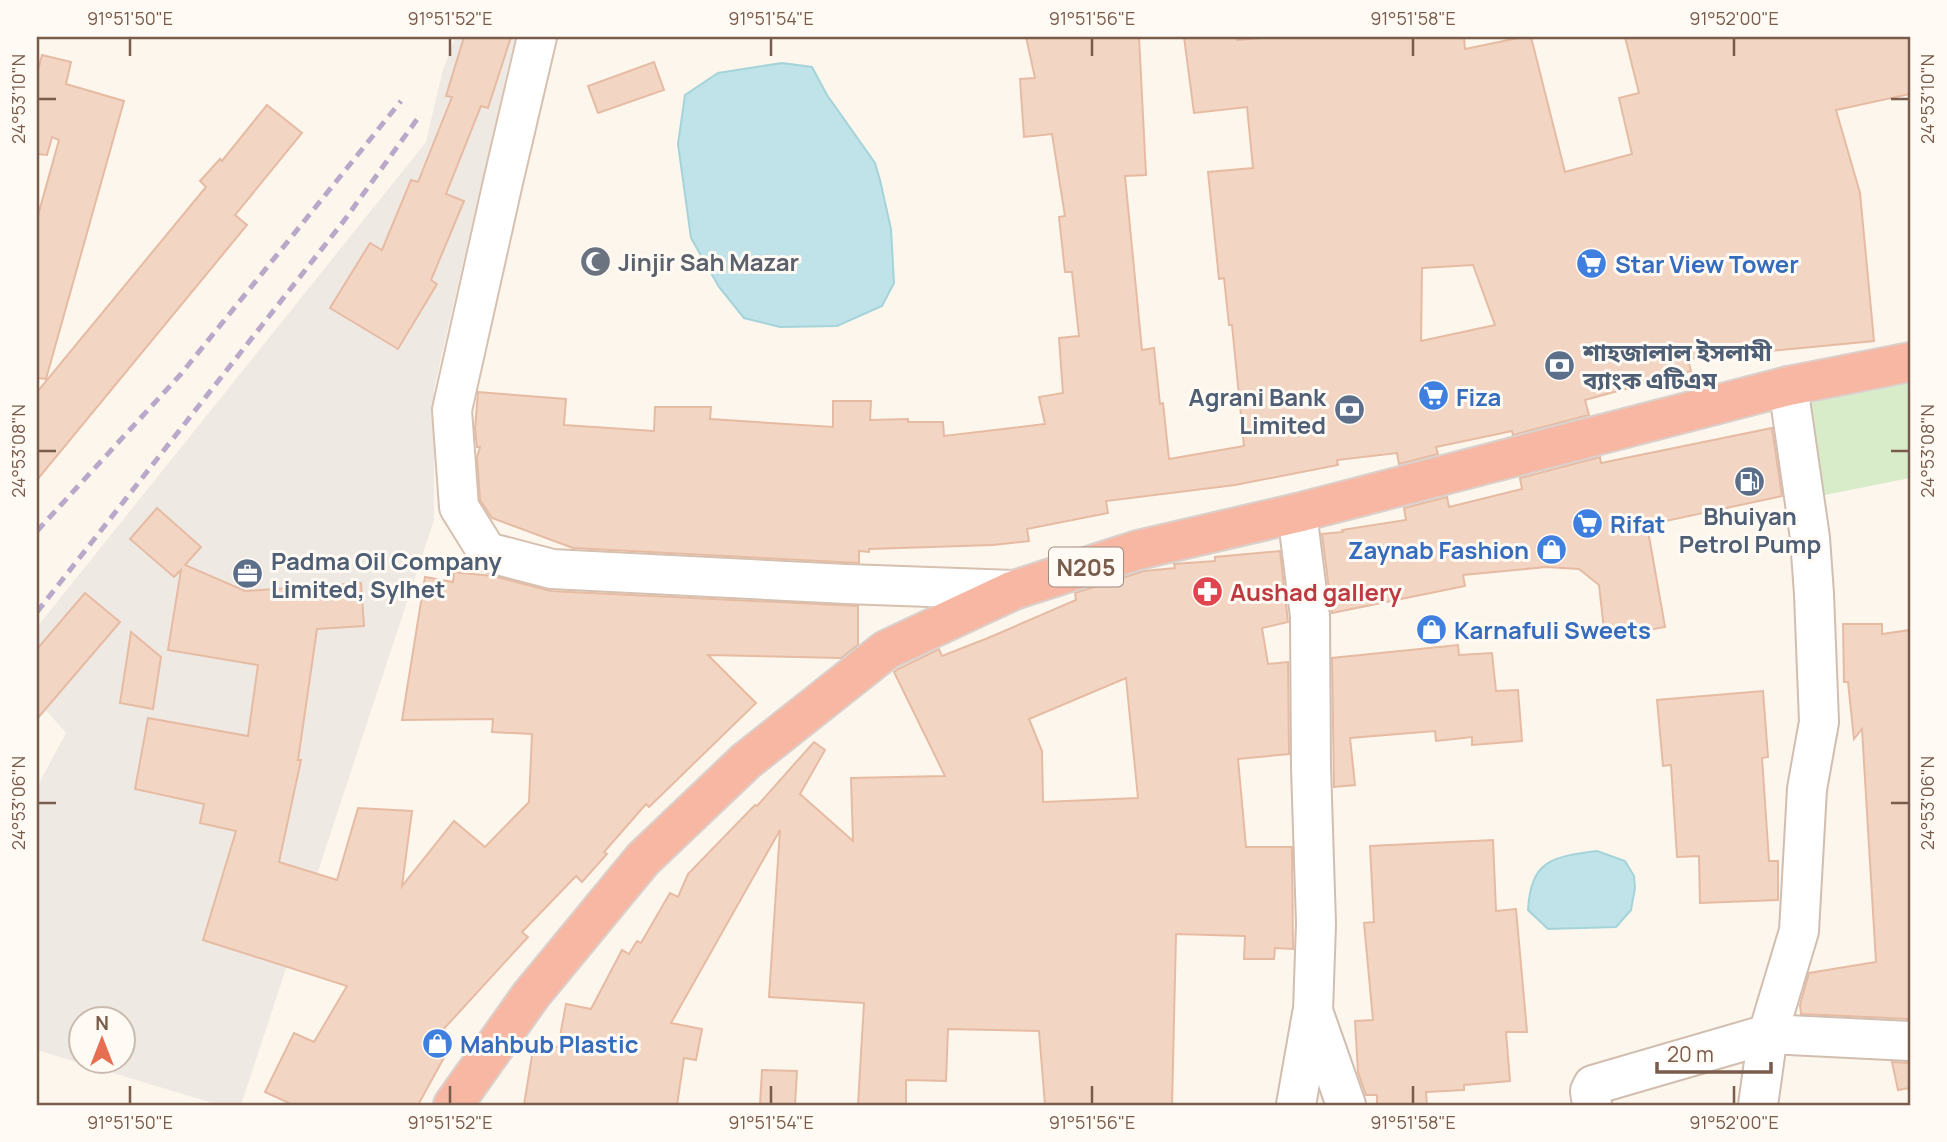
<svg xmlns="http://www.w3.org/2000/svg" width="1947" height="1142" font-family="Manrope,'Noto Sans Bengali',sans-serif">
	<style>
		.industrial { fill: #efe9e4; fill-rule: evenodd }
		.green { fill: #d8ecc9 }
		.water { fill: #bfe3e8; stroke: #a5d3da; stroke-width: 2 }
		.building { fill: #f3d5c3; stroke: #e6bba3; stroke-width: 2; fill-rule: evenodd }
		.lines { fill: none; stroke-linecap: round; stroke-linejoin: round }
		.street-casing { stroke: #d1beb0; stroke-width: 42 }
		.secondary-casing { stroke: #d6c0b0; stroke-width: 42 }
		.highway-casing { stroke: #dad1cd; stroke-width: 42 }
		.street { stroke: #fff; stroke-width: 38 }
		.secondary { stroke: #fff; stroke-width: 38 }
		.highway { stroke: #f7b7a3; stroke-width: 38 }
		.rail { stroke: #b9a8c9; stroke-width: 5; stroke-dasharray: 10 7; stroke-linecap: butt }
		.ticks { fill: none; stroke: #7a5c4d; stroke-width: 2.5 }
		.labels { text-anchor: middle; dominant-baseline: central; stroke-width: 6; stroke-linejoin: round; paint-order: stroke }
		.shield { fill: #fffaf3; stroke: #a28b7f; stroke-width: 2 }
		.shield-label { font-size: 23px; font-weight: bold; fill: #7a5c4d }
		.worship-label { font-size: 24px; font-weight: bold; fill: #5b616d; stroke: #fffaf3; text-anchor: start }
		.shop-label { font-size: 24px; font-weight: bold; fill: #366cbe; stroke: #fffaf3; text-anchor: start }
		.service-label { font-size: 24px; font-weight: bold; fill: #4e5e75; stroke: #fffaf3; text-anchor: start }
		.health-label { font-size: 24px; font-weight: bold; fill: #be3a42; stroke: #fffaf3; text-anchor: start }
		.neatline { fill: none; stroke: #7a5c4d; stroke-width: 2.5 }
		.ticks-label { font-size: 18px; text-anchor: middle; fill: #7a5c4d }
	</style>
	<rect width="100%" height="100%" fill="#fdf6ec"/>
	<path class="industrial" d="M455,37h60l-81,352v131l-193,585h-22l-182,-55v-263l29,-54 -29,-33v-73l389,-485 16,-69zM80,1020h42v42h-42z"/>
	<polygon class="green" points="1910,382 1910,478 1820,496 1800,405"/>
	<g class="water">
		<polygon points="782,63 812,67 827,95 875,163 880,180 891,229 894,283 882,306 837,326 780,327 744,318 719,287 691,238 678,144 685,95 718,73"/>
		<path d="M1597,851l28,10 9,15 1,12 -4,22 -15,17 -68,2 -20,-19c3,-51 25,-53 69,-59z"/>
	</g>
	<g class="building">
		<polygon points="464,37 511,37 488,108 481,106 446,194 464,201 431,280 437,284 398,349 330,308 370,243 382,250 411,180 418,182 452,97 446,96"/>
		<path d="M1026,37h113l7,138 -21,1 17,174 12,-2 6,56 3,-1 6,56 75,-13 -12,-121h-3l-5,-47 -5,1 -11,-107 45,-4 -6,-61 -53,6 -10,-76h52l1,3 38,-3h189l1,12 58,-12h8l34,135 67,-18 -13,-56 20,-5 -14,-56h285v57l-74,16 24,83 14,148 -186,18 3,12 -106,29 4,15 -76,20 -1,-4 -76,16 2,7 -39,10 -2,-11 -60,7 1,5 -103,20 -129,16 2,12 -81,16 2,12 -36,4 -124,4v3l-10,-1v12l-286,-15 -81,-30 -12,-18 -3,-43 3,-10h-3l-2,-18 3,-37 88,7 -2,26 90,6 1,-24h56l-1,12 123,8v-26h38l-1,19 38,-1v3h35l1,14 101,-12 -6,-27 24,-4 -4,-55 20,-2 -7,-64h-7l-6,-55 6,-1 -13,-82 -28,3 -4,-58 15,-1zM1473,265l22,60 -74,16 1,-73z"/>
		<polygon points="42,55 71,62 66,84 124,101 46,379 37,378 37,219 59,140 52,137 47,155 37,154 37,74"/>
		<polygon points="654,62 664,90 598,113 588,86"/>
		<polygon points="267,105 302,133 235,215 247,225 37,480 37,392 206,187 200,181 220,159 222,161"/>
		<polygon points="1772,428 1782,496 1647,525 1665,627 1605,638 1599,585 1579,569 1546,567 1463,575 1465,586 1332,613 1322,534 1343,532 1342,530 1406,520 1404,508 1447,497 1449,507 1522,489 1520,478 1600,457 1601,463"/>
		<polygon points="157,508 201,547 185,565 245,591 361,583 364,626 317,629 298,760 301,760 279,862 337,880 358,808 412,811 402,886 454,821 485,847 529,802 532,734 492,732 493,719 402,720 425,577 453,582 454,572 493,576 551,591 858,606 858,645 841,658 708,655 756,703 649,807 646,804 604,852 607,854 582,882 576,876 522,932 528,937 429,1045 446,1054 418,1105 293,1105 265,1092 294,1033 314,1042 347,986 203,940 236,831 200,823 204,804 135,789 148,718 248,736 258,665 168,650 181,570 174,577 130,539"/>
		<path d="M1280,551l8,71 -26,6 6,36 20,-2 1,92 -51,5 8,88h46l1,102 -18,-1 -1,11h-30l1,-23 -69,-2 -4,171h-127l-6,-74 -91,-2 -2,52 -40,-1v25h-48l6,-102 -95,-6 11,-167 -109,193 31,6 -6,31 -12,-2 -7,47h-153l10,-62 24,4 8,-43 25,5 31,-59 7,4 8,-13 4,2 29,-50 8,4 10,-23 67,-69 2,1 57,-64 11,8 -25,44 53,47 -2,-63 94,-2 -51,-104 4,-3 41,-20 3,7 46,-18 88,-38 -1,-7 69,-22 31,-3 -1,-4 41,-3v-4zM1126,678l12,120 -95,4 -1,-51 -13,-32z"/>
		<polygon points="85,593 120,622 37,719 37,649"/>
		<polygon points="1843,624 1882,624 1882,634 1910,630 1910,1019 1801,1014 1800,1005 1809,973 1876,962 1862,729 1854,739 1848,682 1844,682"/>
		<polygon points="131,632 161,657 153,709 120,703"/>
		<polygon points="1458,645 1459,655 1492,653 1496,691 1518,690 1522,741 1472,745 1472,737 1436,741 1435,731 1350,738 1355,785 1334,787 1332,658"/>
		<polygon points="1763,691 1768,757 1762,758 1769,861 1778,861 1778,900 1700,903 1699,856 1677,857 1671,765 1663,766 1657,700"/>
		<polygon points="1493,840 1496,911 1516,909 1527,1032 1506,1032 1510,1081 1464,1085 1464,1090 1426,1092 1427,1105 1377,1105 1377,1095 1366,1095 1358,1072 1355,1021 1373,1020 1364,923 1374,922 1370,846"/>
		<polygon points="1892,1062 1910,1063 1910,1088 1898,1090"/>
		<polygon points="762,1070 797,1071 795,1105 760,1105"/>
	</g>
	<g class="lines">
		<defs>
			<g id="street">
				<polyline points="1297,513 1310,616 1311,767 1316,924 1313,1011 1346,1105"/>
				<polyline points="1296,1105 1312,1014"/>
				<polyline points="1592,1105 1590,1091 1593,1085 1768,1034 1910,1041"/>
				<polyline points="1758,1105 1768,1034 1799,931 1807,789 1819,722 1814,594 1810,538 1788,386"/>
			</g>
			<polyline id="secondary" points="537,37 503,182 452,410 459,507 487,552 552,569 846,584 1014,590"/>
			<polyline id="highway" points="453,1105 531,995 643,859 746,761 886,650 1014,590 1138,550 1297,513 1788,386 1910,362"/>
		</defs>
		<use href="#street" class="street-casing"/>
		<use href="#secondary" class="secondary-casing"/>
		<use href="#highway" class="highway-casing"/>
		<use href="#street" class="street"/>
		<use href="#secondary" class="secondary"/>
		<use href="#highway" class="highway"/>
		<g class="rail">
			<polyline points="37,531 181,374 401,101"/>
			<polyline points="37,612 343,222 418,118"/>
		</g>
	</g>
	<path class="ticks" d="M130,38v18M450,38v18M771,38v18M1092,38v18M1413,38v18M1734,38v18M38,99h18M1891,99h18M38,451h18M1891,451h18M38,803h18M1891,803h18M130,1086v18M450,1086v18M771,1086v18M1092,1086v18M1413,1086v18M1734,1086v18"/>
	<defs>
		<symbol id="mosque-disc" viewBox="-11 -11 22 22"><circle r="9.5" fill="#6b7280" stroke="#fffaf3"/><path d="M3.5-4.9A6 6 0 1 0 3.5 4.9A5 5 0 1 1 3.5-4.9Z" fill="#fff"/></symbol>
		<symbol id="supermarket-disc" viewBox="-11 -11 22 22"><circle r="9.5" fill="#3f7fe0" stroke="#fffaf3"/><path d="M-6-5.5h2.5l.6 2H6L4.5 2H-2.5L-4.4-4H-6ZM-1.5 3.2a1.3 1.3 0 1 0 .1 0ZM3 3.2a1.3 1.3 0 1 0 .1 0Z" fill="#fff"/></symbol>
		<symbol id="bank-disc" viewBox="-11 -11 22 22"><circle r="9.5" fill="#5c6f8a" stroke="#fffaf3"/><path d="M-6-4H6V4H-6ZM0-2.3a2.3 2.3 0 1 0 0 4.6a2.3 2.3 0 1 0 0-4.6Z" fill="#fff"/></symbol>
		<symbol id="fuel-disc" viewBox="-11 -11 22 22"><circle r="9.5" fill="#5c6f8a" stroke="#fffaf3"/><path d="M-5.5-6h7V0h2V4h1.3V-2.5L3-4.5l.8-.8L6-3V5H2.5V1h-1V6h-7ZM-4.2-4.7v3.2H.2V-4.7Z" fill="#fff"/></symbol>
		<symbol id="shop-disc" viewBox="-11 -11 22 22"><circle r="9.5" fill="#3f7fe0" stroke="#fffaf3"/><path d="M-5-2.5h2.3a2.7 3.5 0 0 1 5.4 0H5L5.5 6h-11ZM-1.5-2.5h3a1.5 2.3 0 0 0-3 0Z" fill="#fff"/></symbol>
		<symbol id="office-disc" viewBox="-11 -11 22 22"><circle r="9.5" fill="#5c6f8a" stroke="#fffaf3"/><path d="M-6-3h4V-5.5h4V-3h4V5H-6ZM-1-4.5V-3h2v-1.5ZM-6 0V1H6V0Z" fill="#fff"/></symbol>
		<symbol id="pharmacy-disc" viewBox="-11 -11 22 22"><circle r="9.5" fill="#e0444e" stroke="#fffaf3"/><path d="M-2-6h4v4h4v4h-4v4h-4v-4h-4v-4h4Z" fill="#fff"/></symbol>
	</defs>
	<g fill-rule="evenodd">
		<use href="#mosque-disc" x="578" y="244" width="35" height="35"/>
		<use href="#supermarket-disc" x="1574" y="246" width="35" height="35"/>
		<use href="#bank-disc" x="1542" y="348" width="35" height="35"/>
		<use href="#supermarket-disc" x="1416" y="378" width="35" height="35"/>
		<use href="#bank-disc" x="1332" y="392" width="35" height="35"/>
		<use href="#fuel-disc" x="1732" y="464" width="35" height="35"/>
		<use href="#supermarket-disc" x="1570" y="506" width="35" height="35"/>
		<use href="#shop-disc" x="1534" y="532" width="35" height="35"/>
		<use href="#office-disc" x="230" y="556" width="35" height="35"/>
		<use href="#pharmacy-disc" x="1190" y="574" width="35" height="35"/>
		<use href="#shop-disc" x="1414" y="612" width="35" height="35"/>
		<use href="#shop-disc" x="420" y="1026" width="35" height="35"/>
	</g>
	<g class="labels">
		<rect class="shield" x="1049" y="547.5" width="74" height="39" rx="5"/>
		<g class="shield-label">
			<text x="1086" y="567">N205</text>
		</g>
		<g class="worship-label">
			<text x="618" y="261">Jinjir Sah Mazar</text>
		</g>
		<g class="shop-label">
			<text x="1615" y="263">Star View Tower</text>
			<text x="1456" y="396">Fiza</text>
			<text x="1610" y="523">Rifat</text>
			<text x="1529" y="549" text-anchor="end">Zaynab Fashion</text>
			<text x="1454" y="629">Karnafuli Sweets</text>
			<text x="460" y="1043">Mahbub Plastic</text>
		</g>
		<g class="service-label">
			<text x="1583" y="351">শাহজালাল ইসলামী<tspan x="1583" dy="28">ব্যাংক এটিএম</tspan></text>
			<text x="1326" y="396" text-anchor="end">Agrani Bank<tspan x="1326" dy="28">Limited</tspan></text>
			<text x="1750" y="515" text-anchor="middle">Bhuiyan<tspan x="1750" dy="28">Petrol Pump</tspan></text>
			<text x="271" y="560">Padma Oil Company<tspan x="271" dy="28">Limited, Sylhet</tspan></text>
		</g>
		<g class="health-label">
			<text x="1230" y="591">Aushad gallery</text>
		</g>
	</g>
	<rect width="1947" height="1142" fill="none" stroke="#fffaf3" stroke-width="77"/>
	<g transform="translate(102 1040)"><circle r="33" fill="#fffaf3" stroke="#cabbb1" stroke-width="2"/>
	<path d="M0-5L12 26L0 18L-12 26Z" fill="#e76f51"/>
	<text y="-10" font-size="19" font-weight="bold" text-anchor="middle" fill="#7a5c4d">N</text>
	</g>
	<path d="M1657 1062v10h114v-10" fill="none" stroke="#7a5c4d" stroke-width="3.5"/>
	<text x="1667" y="1062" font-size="21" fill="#7a5c4d" stroke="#fffaf3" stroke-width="5" paint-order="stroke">20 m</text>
	<rect x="38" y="38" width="1871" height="1066" class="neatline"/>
	<g class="ticks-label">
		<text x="130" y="25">91°51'50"E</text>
		<text x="450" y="25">91°51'52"E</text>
		<text x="771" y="25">91°51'54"E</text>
		<text x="1092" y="25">91°51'56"E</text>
		<text x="1413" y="25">91°51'58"E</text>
		<text x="1734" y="25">91°52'00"E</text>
		<text transform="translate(19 99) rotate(-90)" y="6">24°53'10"N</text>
		<text transform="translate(1928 99) rotate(-90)" y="6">24°53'10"N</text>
		<text transform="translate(19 451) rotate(-90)" y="6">24°53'08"N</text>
		<text transform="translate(1928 451) rotate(-90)" y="6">24°53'08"N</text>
		<text transform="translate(19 803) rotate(-90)" y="6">24°53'06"N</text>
		<text transform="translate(1928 803) rotate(-90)" y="6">24°53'06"N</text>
		<text x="130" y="1129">91°51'50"E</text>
		<text x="450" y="1129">91°51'52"E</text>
		<text x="771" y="1129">91°51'54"E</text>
		<text x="1092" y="1129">91°51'56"E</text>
		<text x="1413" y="1129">91°51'58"E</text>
		<text x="1734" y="1129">91°52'00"E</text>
	</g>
</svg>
